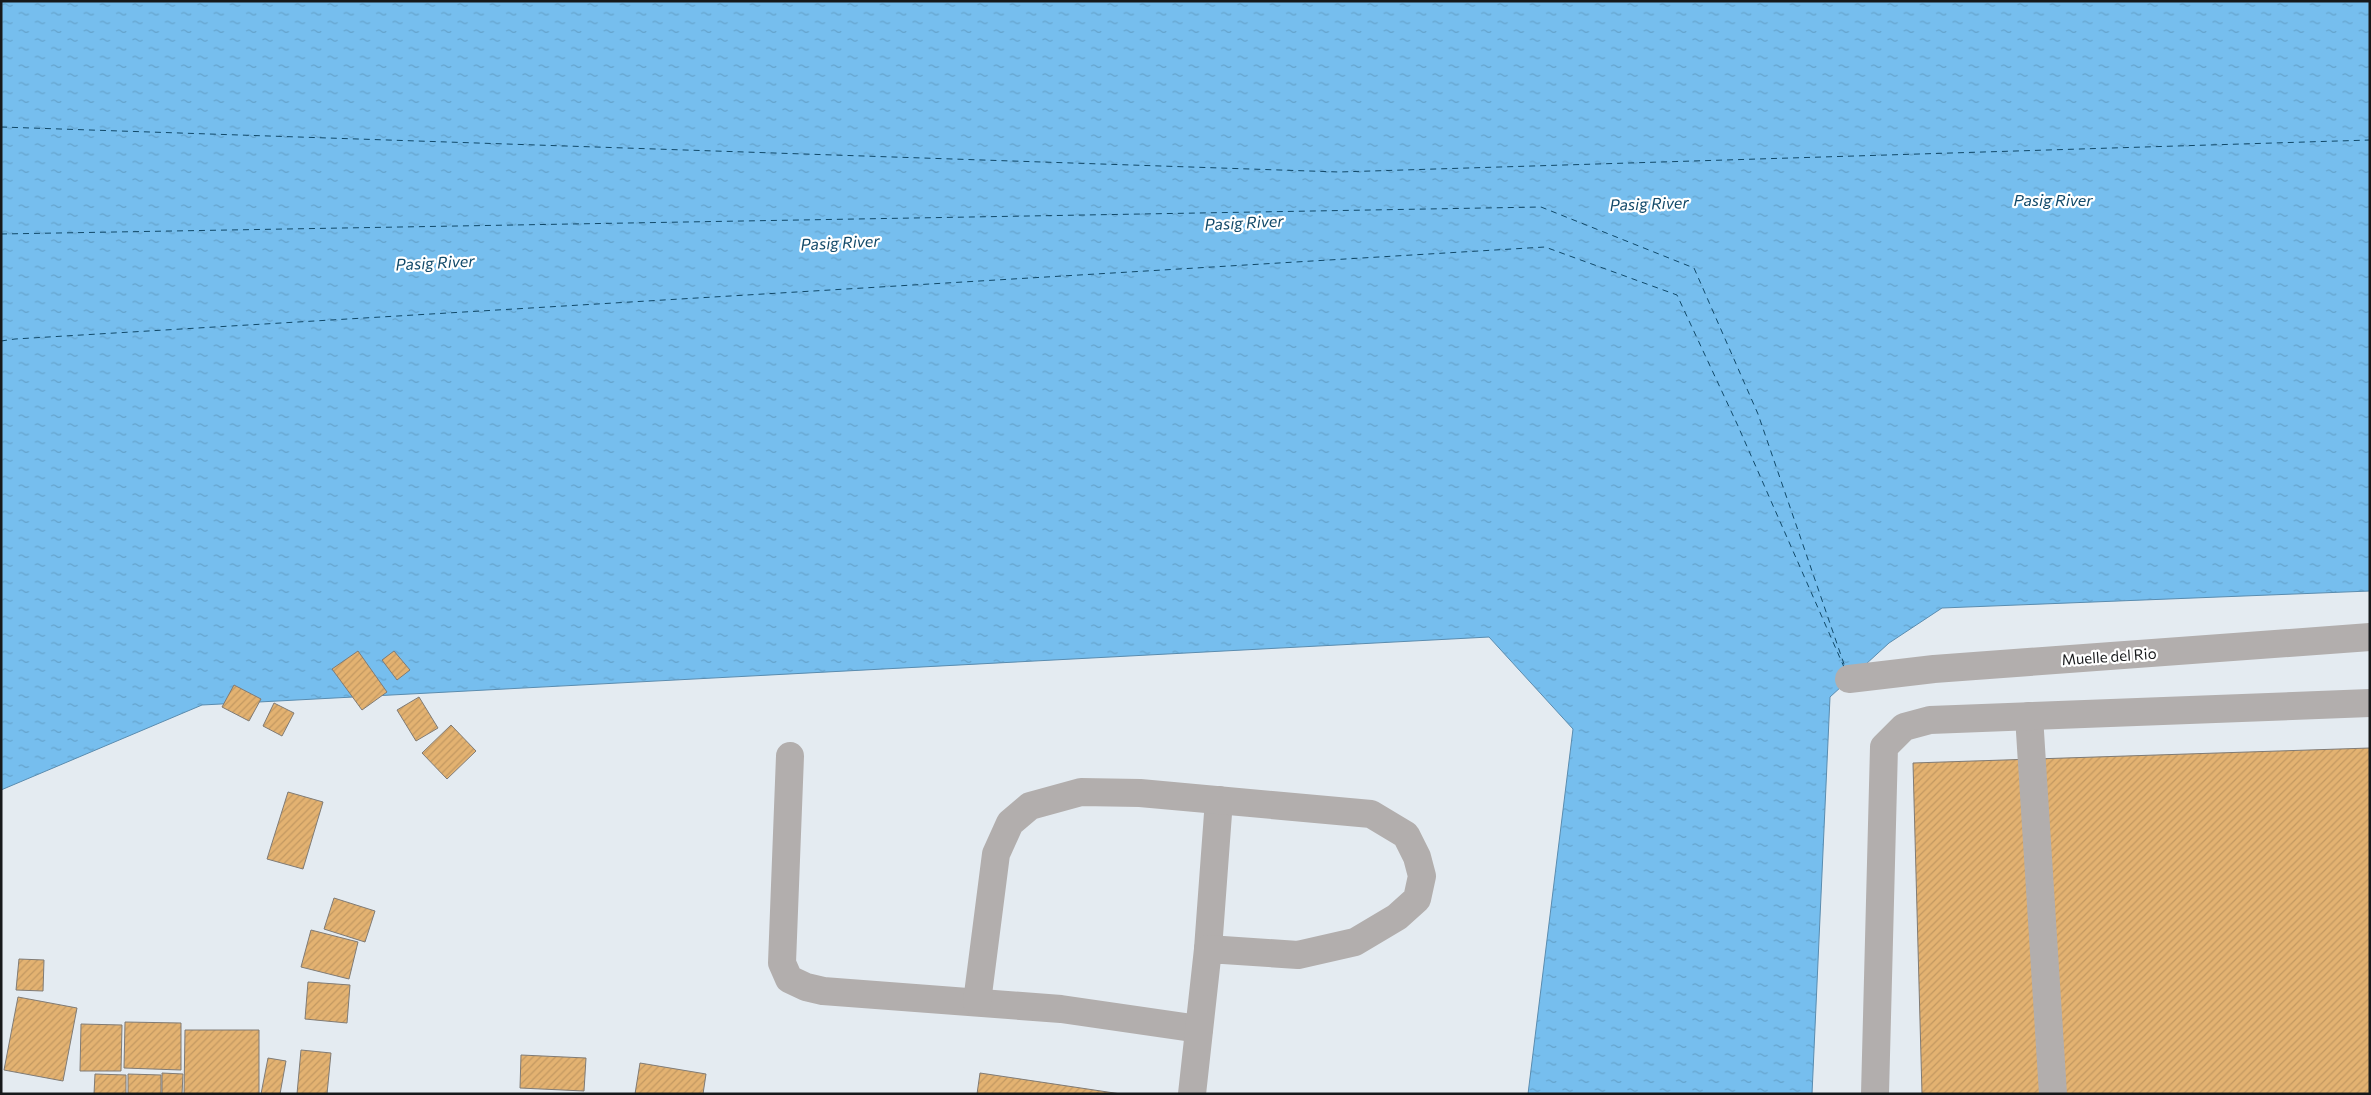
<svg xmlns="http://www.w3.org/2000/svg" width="2371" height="1095" font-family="Commissioner,sans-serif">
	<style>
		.water { fill: url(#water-ripples); stroke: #5a8caf }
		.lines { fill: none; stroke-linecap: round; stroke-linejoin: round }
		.ferry { stroke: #114969; stroke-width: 1; stroke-dasharray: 6 5; stroke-linecap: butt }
		.building { fill: url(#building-hatch); stroke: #807b75 }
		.minor { stroke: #b2aead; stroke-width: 28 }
		.labels { text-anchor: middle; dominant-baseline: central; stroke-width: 4.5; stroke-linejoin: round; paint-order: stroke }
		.street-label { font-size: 15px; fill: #17191b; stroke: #fff }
		.water-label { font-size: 16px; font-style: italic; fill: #114969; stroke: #fff }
	</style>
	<defs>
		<pattern id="water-ripples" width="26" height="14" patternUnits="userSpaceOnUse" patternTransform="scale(1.25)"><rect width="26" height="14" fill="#76beee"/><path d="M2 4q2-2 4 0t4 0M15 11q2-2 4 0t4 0" fill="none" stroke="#65a3cc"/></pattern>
		<pattern id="building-hatch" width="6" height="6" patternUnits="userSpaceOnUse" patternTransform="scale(1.25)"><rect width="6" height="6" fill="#e3b271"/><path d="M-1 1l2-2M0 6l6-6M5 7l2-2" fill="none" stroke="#c29861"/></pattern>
	</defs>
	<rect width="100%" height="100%" fill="#e4ebf1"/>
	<polygon class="water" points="1,1 2370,1 2370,591 1942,608 1889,643 1830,697 1812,1094 1528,1094 1573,729 1489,637 202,705 1,790"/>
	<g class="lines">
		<g class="ferry">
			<polyline points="1,127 1339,172 2370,140"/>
			<polyline points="1,234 1541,207 1694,268 1758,414 1845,667"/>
			<polyline points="1,341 15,339 1545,247 1677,295 1738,426 1844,667"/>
		</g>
	</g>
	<g class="building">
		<polygon points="358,651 387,692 362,710 332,669"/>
		<polygon points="394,651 410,670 397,680 382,660"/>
		<polygon points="234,685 261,699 249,721 222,707"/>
		<polygon points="419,697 438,728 416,741 397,710"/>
		<polygon points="274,703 294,713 282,736 263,726"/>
		<polygon points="451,725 476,751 447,779 422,753"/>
		<polygon points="2370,748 2370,1094 1922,1094 1913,763"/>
		<polygon points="288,792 323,802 303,869 267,859"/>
		<polygon points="334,898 375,911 365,942 324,929"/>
		<polygon points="311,930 358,942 349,979 301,967"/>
		<polygon points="19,959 44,960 43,991 16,990"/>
		<polygon points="308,982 350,985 347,1023 305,1019"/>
		<polygon points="18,997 77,1008 63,1081 4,1070"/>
		<polygon points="125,1022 181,1023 181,1070 124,1068"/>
		<polygon points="81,1024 122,1025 121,1071 80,1071"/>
		<polygon points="185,1030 259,1030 259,1094 184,1094"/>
		<polygon points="301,1050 331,1053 327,1094 297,1094"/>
		<polygon points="521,1055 586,1058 584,1091 520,1088"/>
		<polygon points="268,1058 286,1061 280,1094 261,1094"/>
		<polygon points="640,1063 706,1074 703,1094 635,1094"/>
		<polygon points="162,1073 183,1074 182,1094 162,1094"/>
		<polygon points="980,1073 1121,1094 977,1094"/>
		<polygon points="95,1074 126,1075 126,1094 94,1094"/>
		<polygon points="128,1074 161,1075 161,1094 128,1094"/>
	</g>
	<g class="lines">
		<g class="minor">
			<polyline points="1849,679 1934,669 2370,637"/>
			<polyline points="2029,716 2053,1094"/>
			<polyline points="790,756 782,963 789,979 806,987 823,991 1061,1009 1199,1029"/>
			<polyline points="1208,949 1219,800"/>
			<polyline points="977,1002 996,854 1010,823 1030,806 1081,792 1140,793 1371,814 1406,835 1417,857 1422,876 1417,899 1397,917 1355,942 1298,955 1208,949 1192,1094"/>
			<polyline points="1875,1094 1884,747 1904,727 1930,720 2370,703"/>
		</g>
	</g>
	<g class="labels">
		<g class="street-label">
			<text transform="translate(2109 656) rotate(-4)">Muelle del Rio</text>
		</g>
		<g class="water-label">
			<text x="2053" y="199">Pasig River</text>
			<text transform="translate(1649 203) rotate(-2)">Pasig River</text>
			<text transform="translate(1244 222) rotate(-3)">Pasig River</text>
			<text transform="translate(840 242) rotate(-3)">Pasig River</text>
			<text transform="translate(435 262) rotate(-3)">Pasig River</text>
		</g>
	</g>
	<rect width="2371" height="1095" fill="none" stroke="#17191b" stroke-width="5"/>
</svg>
